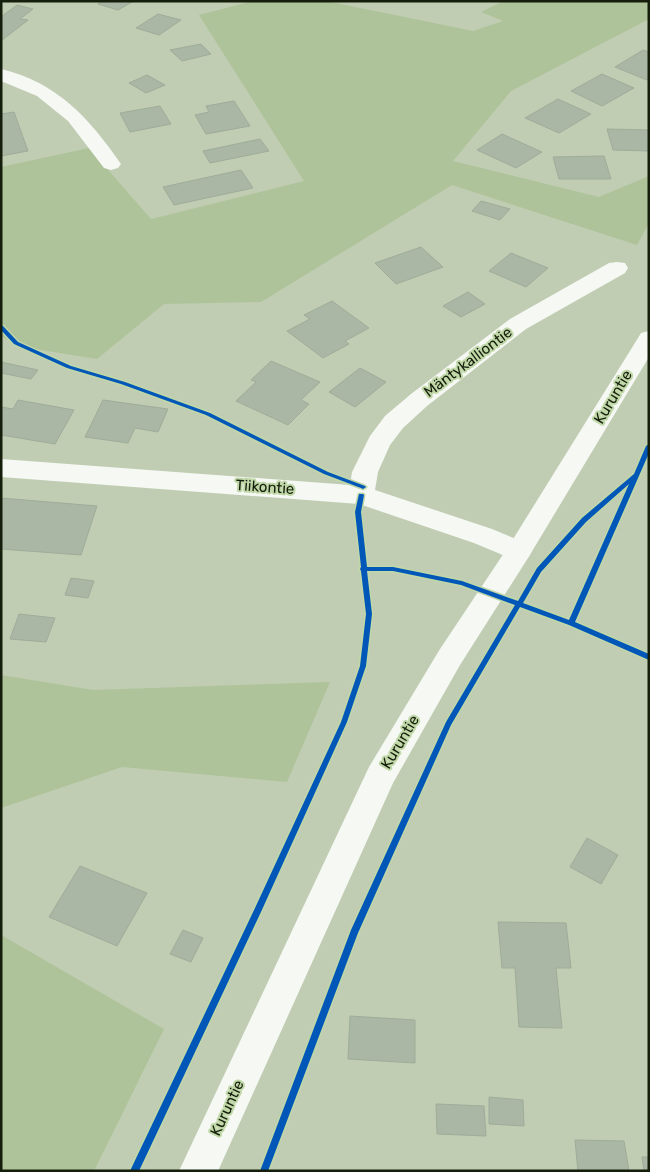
<svg xmlns="http://www.w3.org/2000/svg" width="650" height="1172" font-family="Rubik,sans-serif">
	<style>
		.green { fill: #aec399 }
		.building { fill: #a9b7a4; stroke: #9eac99 }
		.lines { fill: none; stroke-linecap: round; stroke-linejoin: round }
		.minor { fill: #f6f8f4; fill-rule: evenodd }
		.major { fill: #f6f8f4; fill-rule: evenodd }
		.cycleway-casing { stroke: #c0d8a8; stroke-width: 3 }
		.cycleway { fill: #0057b8; fill-rule: evenodd }
		.labels { text-anchor: middle; dominant-baseline: central; stroke-width: 4; stroke-linejoin: round; paint-order: stroke }
		.street-label { font-size: 15px; fill: #151d0b; stroke: #c0d8a8 }
	</style>
	<rect width="100%" height="100%" fill="#c0cdb3"/>
	<g class="green">
		<polygon points="253,1 326,1 473,31 503,21 481,12 503,1 649,1 649,19 511,91 453,161 599,197 649,176 649,223 637,245 452,185 261,302 164,304 97,359 23,347 1,336 1,167 89,148 151,219 304,181 199,15"/>
		<polygon points="1,675 93,690 330,682 287,782 122,767 1,808"/>
		<polygon points="1,935 164,1029 94,1171 1,1171"/>
	</g>
	<g class="building">
		<polygon points="102,1 134,1 118,10 98,4"/>
		<polygon points="17,5 33,9 20,19 28,20 1,41 1,17"/>
		<polygon points="158,14 181,20 159,35 136,28"/>
		<polygon points="201,44 211,54 182,61 170,50"/>
		<polygon points="643,50 649,52 649,79 647,80 615,67"/>
		<polygon points="602,74 634,88 602,106 571,91"/>
		<polygon points="147,75 165,85 146,93 129,83"/>
		<polygon points="558,99 591,114 559,133 525,118"/>
		<polygon points="234,101 250,126 206,134 195,115 209,112 206,106"/>
		<polygon points="160,106 171,124 130,132 120,113"/>
		<polygon points="14,112 28,151 1,156 1,114"/>
		<polygon points="607,129 649,130 649,151 613,150"/>
		<polygon points="502,134 542,152 516,168 477,150"/>
		<polygon points="260,139 269,151 210,163 203,151"/>
		<polygon points="604,156 611,179 559,179 553,157"/>
		<polygon points="241,170 253,188 174,205 163,187"/>
		<polygon points="481,201 510,209 500,220 472,211"/>
		<polygon points="421,247 443,267 396,284 375,263"/>
		<polygon points="511,253 548,268 526,287 489,271"/>
		<polygon points="468,292 485,304 461,317 443,306"/>
		<polygon points="332,301 369,328 345,341 349,344 323,358 287,331 310,319 304,315"/>
		<polygon points="271,361 320,382 301,400 309,404 288,425 236,401 256,382 251,380"/>
		<polygon points="1,362 38,370 31,379 1,373"/>
		<polygon points="360,368 386,382 355,407 329,392"/>
		<polygon points="18,400 74,410 55,444 1,435 1,407 13,409"/>
		<polygon points="103,400 168,409 158,432 135,428 128,443 85,437"/>
		<polygon points="1,498 97,506 81,555 1,549"/>
		<polygon points="71,578 94,581 88,598 65,595"/>
		<polygon points="19,614 55,618 46,642 10,639"/>
		<polygon points="587,838 618,855 601,884 570,867"/>
		<polygon points="80,866 147,893 117,946 49,917"/>
		<polygon points="498,922 566,923 571,968 556,968 562,1028 519,1027 515,968 502,968"/>
		<polygon points="183,930 203,938 191,962 170,954"/>
		<polygon points="350,1016 415,1020 415,1063 348,1059"/>
		<polygon points="489,1097 523,1100 524,1126 489,1124"/>
		<polygon points="436,1104 484,1106 486,1136 437,1134"/>
		<polygon points="575,1140 624,1141 629,1171 578,1171"/>
		<polygon points="642,1157 649,1157 649,1171 644,1171"/>
	</g>
	<g class="lines">
		<g class="minor">
			<path d="M1,69c56,13 89,50 120,95l-3,4 -7,2 -7,-2 -36,-47 -31,-25 -36,-15z"/>
			<polygon points="617,262 625,263 628,268 625,273 526,329 427,406 403,428 390,445 378,472 375,490 492,529 528,544 532,551 528,558 519,561 510,558 474,543 359,504 1,477 1,459 350,485 352,472 370,436 385,416 411,394 510,319 609,263"/>
		</g>
		<polygon class="major" points="649,331 649,357 528,558 460,665 393,783 218,1171 179,1171 369,767 440,649 510,544 638,338 641,333"/>
		<defs>
			<g id="cycleway">
				<polygon points="1,325 3,326 18,342 71,366 125,382 210,413 328,472 365,486 366,487 363,489 361,488 324,474 206,415 121,384 67,368 14,344 1,330"/>
				<path d="M649,444v9l-74,169 74,32v6l-80,-35 -49,-18 -69,118 -93,208 -90,238h-8l91,-241 95,-208 69,-117 -54,-20 -68,-14h-26l5,43 -6,52 -19,56 -86,190 -122,259h-9l125,-263 86,-186 19,-56 6,-52 -5,-43 -1,-2 1,-2 -6,-55 4,-18h4l1,1 -3,17 6,55h26l69,14 56,20 19,-33 45,-50 52,-44 12,-28zM629,484l-60,136 -46,-17 18,-31 45,-50z"/>
			</g>
		</defs>
		<use href="#cycleway" class="cycleway-casing"/>
		<use href="#cycleway" class="cycleway"/>
	</g>
	<g class="labels">
		<g class="street-label">
			<text transform="translate(468 362) rotate(-37)">Mäntykalliontie</text>
			<text transform="translate(613 397) rotate(-59)">Kuruntie</text>
			<text transform="translate(265 487) rotate(4)">Tiikontie</text>
			<text transform="translate(400 742) rotate(-59)">Kuruntie</text>
			<text transform="translate(227 1108) rotate(-65)">Kuruntie</text>
		</g>
	</g>
	<rect width="650" height="1172" fill="none" stroke="#151d0b" stroke-width="5"/>
</svg>
